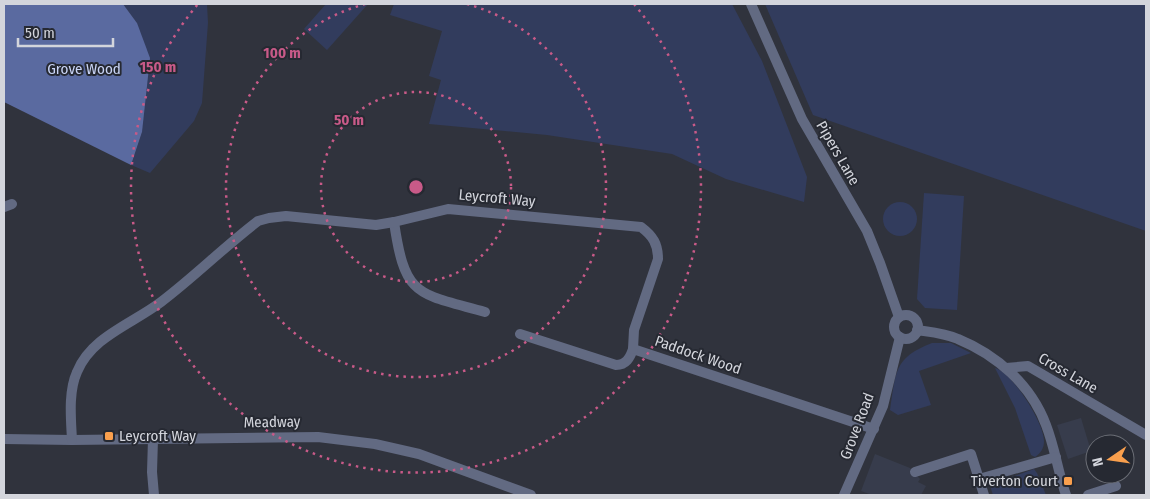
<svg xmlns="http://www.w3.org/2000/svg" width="1150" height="499" font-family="'Fira Sans Condensed',sans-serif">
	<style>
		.built { fill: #373c4c }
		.green { fill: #323c5d }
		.forest { fill: #5a6aa0 }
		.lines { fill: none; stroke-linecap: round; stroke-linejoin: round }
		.minor { stroke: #626a82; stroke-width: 10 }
		.tertiary { stroke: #626a82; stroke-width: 10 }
		.ring { fill: none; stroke: #c85a88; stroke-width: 2.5; stroke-dasharray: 2.5 5 }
		.poi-dot { fill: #f99f4d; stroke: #262932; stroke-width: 2 }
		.labels { text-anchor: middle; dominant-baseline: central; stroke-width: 4; stroke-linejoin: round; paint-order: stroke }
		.park-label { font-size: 15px; fill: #c9d4f5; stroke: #262932 }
		.street-label { font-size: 15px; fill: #d3d5dc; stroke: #262932 }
		.poi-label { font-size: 15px; fill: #d3d5dc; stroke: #262932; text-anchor: start }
		.centre { fill: #c85a88; stroke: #262932; stroke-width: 2.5 }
		.ring-label { font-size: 15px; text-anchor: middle; font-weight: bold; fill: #c85a88; stroke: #262932; stroke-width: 4; stroke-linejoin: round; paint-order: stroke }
	</style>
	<rect width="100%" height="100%" fill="#30333d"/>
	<g class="built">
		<polygon points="1081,418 1091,451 1068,459 1057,425"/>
		<polygon points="875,454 910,468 920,479 918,482 926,486 921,495 900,494 899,495 872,495 861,491"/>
	</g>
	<g class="green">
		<polygon points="123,4 207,4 208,23 202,103 194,121 150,173 131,165 142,132 137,23"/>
		<polygon points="326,4 368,4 327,50 304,29"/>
		<polygon points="394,4 732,4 762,61 807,177 804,202 726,179 672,154 547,135 429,124 441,80 429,76 442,31 390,15"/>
		<polygon points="765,4 1146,4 1146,231 813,115"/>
		<polygon points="924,193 964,196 957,310 925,308 917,299"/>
		<circle cx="900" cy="219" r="17"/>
		<path d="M932,343h19l20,10 -52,18 12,34 -33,10 -8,-5c6,-37 3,-52 42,-67z"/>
		<path d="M995,368c17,4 49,55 49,73 0,7 -3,12 -9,16l-4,-2 -16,-47z"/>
		<polygon points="1034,469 1037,473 1046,495 993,495 990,486 992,484"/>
	</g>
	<polygon class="forest" points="4,4 123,4 137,23 150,58 142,132 131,165 4,102"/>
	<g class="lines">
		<g class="minor">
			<polyline points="751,4 802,119 867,231 880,263 899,317"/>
			<polyline points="4,207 12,204"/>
			<path d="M394,222c11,76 23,71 91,90"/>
			<path d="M917,330c14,2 28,3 41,9 39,16 73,46 88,86 9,23 12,47 20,70"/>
			<path d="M520,334l96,31c10,0 14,-7 17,-16l241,80"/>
			<polyline points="1006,368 1028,366 1146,435"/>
			<polyline points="4,439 72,440 318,437 375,444 419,454 531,495"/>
			<polyline points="153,439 152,472 154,495"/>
			<path d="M72,440c-1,-21 -4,-48 5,-68 14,-35 55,-48 84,-70 33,-25 63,-55 97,-81l11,-3 17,-2 90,9 18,-3 54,-13 193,18c12,9 17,17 17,32l-24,71 -1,19"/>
			<polyline points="915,472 971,454 979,479"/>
			<polyline points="984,495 979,479 1056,457"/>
			<polyline points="1088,495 1116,486"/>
		</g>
		<g class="tertiary">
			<circle cx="906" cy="327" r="12"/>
			<polyline points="844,495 883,406 900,337"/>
		</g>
	</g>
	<g class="ring">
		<circle cx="416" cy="187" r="95"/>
		<path d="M467 4A190 190 0 1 1 365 4"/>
		<path d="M634 4A285 285 0 1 1 198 4"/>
	</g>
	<g class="poi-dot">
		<rect x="104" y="431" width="10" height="10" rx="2.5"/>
		<rect x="1063" y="476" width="10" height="10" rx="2.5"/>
	</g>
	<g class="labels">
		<g class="park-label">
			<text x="84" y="69">Grove Wood</text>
		</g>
		<g class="street-label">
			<text transform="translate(838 153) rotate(60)">Pipers Lane</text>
			<text transform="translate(497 198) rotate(5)">Leycroft Way</text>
			<text transform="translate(698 355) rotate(19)">Paddock Wood</text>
			<text transform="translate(1068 373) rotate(30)">Cross Lane</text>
			<text transform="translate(272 422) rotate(-1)">Meadway</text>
			<text transform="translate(857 426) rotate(-69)">Grove Road</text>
		</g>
		<g class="poi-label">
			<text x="119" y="436">Leycroft Way</text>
			<text x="1058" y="481" text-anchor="end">Tiverton Court</text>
		</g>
	</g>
	<circle cx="416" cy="187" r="8" class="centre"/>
	<g class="ring-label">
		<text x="282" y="58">100 m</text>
		<text x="158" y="72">150 m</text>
		<text x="349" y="125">50 m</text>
	</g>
	<rect width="1150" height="499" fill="none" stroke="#d3d5dc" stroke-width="10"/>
	<g transform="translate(1110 459) rotate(257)"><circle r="24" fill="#262932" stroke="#6b6e76"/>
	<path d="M0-4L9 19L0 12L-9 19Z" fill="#f99f4d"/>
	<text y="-8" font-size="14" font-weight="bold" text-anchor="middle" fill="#d3d5dc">N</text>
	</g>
	<path d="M18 38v8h95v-8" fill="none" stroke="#d3d5dc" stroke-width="2.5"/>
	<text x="25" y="38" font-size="15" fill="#d3d5dc" stroke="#262932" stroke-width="4" paint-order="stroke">50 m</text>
</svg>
